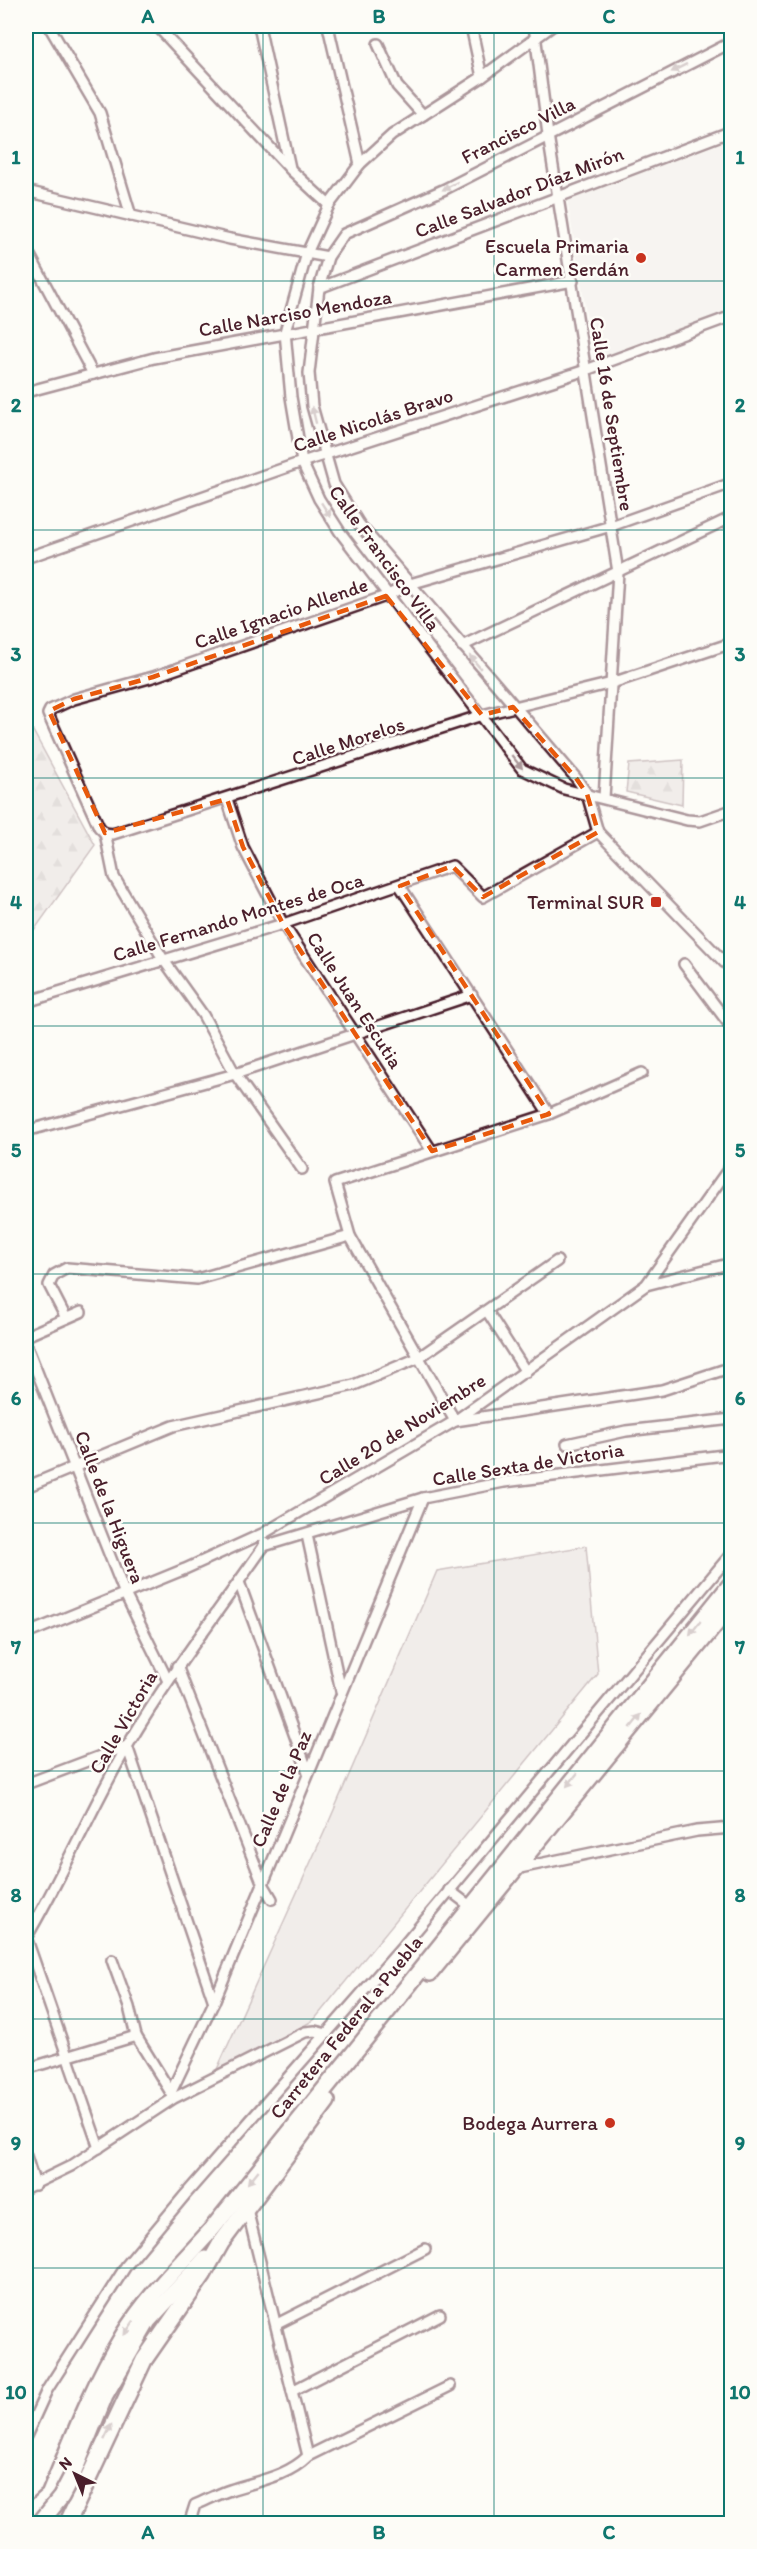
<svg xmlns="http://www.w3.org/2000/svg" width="757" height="2549" font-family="Itim,sans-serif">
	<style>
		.built { fill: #f0ece8 }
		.grass { fill: #e3dcda; stroke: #967e82; stroke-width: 1.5 }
		.forest { fill: url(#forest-firs); stroke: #967e82; stroke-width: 1.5 }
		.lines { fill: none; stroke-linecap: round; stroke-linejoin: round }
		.street-casing { stroke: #4a1f2b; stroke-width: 14 }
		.primary-casing { stroke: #4a1f2b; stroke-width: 20 }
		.street { stroke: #fdfcf7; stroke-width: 9 }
		.primary { stroke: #fdfcf7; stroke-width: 15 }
		.primary-bridge-casing { stroke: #4a1f2b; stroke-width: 20; stroke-linecap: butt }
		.primary-bridge { stroke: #fdfcf7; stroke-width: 15 }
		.oneway { fill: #ac999b }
		.marked { fill: none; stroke: #e8590c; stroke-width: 4.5; stroke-dasharray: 12 8; stroke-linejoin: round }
		.grid { fill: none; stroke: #0f766e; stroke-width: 1.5; stroke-opacity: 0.55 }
		.poi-dot { fill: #c8321e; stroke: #fdfcf7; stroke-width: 2 }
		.labels { text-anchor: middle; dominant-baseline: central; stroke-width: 5; stroke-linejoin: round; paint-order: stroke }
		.street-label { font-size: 20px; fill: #4a1f2b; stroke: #fdfcf7 }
		.poi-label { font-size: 20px; fill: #4a1f2b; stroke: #fdfcf7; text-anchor: end }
		.neatline { fill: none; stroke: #0f766e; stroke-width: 2 }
		.grid-label { font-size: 20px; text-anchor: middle; font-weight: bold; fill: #0f766e }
	</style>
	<defs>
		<pattern id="forest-firs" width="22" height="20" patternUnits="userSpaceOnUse" patternTransform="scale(1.5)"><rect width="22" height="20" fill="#e3dcda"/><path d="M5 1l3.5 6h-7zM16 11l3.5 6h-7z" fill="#c4bcbb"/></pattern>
	</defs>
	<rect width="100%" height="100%" fill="#fdfcf7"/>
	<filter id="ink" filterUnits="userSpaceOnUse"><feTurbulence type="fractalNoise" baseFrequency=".0167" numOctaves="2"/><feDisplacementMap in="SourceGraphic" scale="12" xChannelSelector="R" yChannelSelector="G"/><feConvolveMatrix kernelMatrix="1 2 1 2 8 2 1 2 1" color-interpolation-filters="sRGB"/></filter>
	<g filter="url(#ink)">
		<polygon class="built" points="731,140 731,312 594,361 567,199"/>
		<polygon class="grass" points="586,1546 598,1674 314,2020 214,2076 327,1826 437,1571"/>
		<g class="forest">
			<polygon points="26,718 95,845 35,929 26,933"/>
			<polygon points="683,760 682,805 626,792 629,764"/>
		</g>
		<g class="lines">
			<defs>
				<g id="street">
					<polyline points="49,26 100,113 131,216"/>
					<polyline points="157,26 291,170 329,205"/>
					<polyline points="259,26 290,168"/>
					<polyline points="328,26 360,164"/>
					<polyline points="471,26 482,77"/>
					<polyline points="534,26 548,135 618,572 604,798"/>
					<polyline points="552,26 482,77 392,135 360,164 329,205 307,253 285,332 291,397 302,462 319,499 340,532 522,769 564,789 687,820 700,821 732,810"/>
					<polyline points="732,42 445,189 344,234 328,257 319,288 309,373 312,406 334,484 359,524 576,778 587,794 598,832 725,963 732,963"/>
					<polyline points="378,44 397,86 423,115"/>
					<polyline points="26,191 230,239 328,257"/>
					<polyline points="26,248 93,374"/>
					<polyline points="319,288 732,131"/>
					<polyline points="26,392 154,358 573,281"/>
					<polyline points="732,483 611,526 410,584 386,596 153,677 74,699 50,710 48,714 99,827 105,833 113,834 482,715 612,683 732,643"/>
					<polyline points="26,558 302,462 586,370 732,316"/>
					<polyline points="462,646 732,517"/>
					<polyline points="227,799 243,847 283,924 432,1151"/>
					<polyline points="105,833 114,877 163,959 203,1015 235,1074 302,1169"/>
					<polyline points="400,886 549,1114"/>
					<polyline points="684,964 732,1028"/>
					<polyline points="26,984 33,1000"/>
					<polyline points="26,1002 283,924 452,866 483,897 598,832"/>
					<polyline points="642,1073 549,1114 335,1183 350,1236 455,1421 662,1390 732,1367"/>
					<polyline points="26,1131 235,1074 472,995"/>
					<polyline points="646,1285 732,1263"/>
					<polyline points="487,1311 526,1372"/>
					<polyline points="66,1318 49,1285 54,1275 67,1268 197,1279 350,1236"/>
					<polyline points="26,1336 81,1312"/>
					<polyline points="26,1344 125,1594 168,1681"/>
					<polyline points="567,1444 626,1431 732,1419"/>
					<polyline points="26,1487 173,1426 354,1385 418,1358 557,1261"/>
					<polyline points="307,1535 341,1691"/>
					<polyline points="264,1546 423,1498 504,1482 732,1454"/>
					<polyline points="239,1582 308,1772"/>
					<polyline points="26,1634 185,1569 264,1533 455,1421 646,1285 732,1164"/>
					<polyline points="177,1666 262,1882 272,1899"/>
					<polyline points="26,1784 127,1746 214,2002"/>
					<polyline points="515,1869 697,1831 732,1828"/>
					<polyline points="449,1890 470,1906"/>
					<polyline points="26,1937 99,2148"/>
					<path d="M26,1938c37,-62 65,-130 102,-193 41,-70 90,-133 136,-199v-4"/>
					<polyline points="112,1960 129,2007 136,2036"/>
					<polyline points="26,2069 136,2036 173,2096"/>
					<polyline points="171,2092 214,2002 423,1498"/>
					<polyline points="26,2156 35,2185"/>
					<polyline points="26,2188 71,2166 174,2098 305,2032 315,2031 327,2034"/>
					<polyline points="246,2205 308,2456"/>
					<polyline points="277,2324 425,2249"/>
					<polyline points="292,2391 440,2315"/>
					<polyline points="26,2436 47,2390 126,2266 185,2195 404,1945 732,1553"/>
					<path d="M189,2524l6,-19c12,-5 23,-11 35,-15 27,-9 57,-13 78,-34l142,-70"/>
				</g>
				<g id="primary">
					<polyline points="430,1973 732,1604"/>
					<polyline points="73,2474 105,2395 148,2321 205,2259"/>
					<polyline points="26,2516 46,2498"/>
					<path d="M38,2522c27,-63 50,-129 86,-188 24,-39 58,-71 88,-105l520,-646"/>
					<polyline points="67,2524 144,2360 203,2275 221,2243 327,2101"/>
				</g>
			</defs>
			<use href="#street" class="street-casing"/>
			<use href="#primary" class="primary-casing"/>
			<use href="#street" class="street"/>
			<use href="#primary" class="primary"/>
			<defs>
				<polyline id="primary-bridge" points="39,2524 61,2497 73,2474"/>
			</defs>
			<use href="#primary-bridge" class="primary-bridge-casing"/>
			<use href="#primary-bridge" class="primary-bridge"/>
		</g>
		<defs><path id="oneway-solid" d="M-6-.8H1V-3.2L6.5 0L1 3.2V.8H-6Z" transform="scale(1.5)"/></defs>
		<g class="oneway">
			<use href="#oneway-solid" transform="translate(679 68) rotate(153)"/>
			<use href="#oneway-solid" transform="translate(450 186) rotate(153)"/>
			<use href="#oneway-solid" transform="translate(314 415) rotate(-104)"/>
			<use href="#oneway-solid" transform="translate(326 510) rotate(57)"/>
			<use href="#oneway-solid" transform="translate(475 662) rotate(-130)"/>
			<use href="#oneway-solid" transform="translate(517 762) rotate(51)"/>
			<use href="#oneway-solid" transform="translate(695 1628) rotate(129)"/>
			<use href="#oneway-solid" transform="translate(636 1721) rotate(-51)"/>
			<use href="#oneway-solid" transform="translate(572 1780) rotate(129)"/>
			<use href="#oneway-solid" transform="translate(253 2177) rotate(129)"/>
			<use href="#oneway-solid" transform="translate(129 2328) rotate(125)"/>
			<use href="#oneway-solid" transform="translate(108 2432) rotate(-65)"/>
		</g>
	</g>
	<path d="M0 0H757V2549H0ZM386,596l96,119 31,-8 63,71 11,16 11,38 -115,65 -31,-31 -52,20 149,228 -117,37 -149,-227 -40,-77 -16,-48 -122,34 -56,-122 25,-12 79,-22z" fill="#fdfcf7" fill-opacity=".55" fill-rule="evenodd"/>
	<path class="marked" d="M386,596l96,119 31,-8 63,71 11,16 11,38 -115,65 -31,-31 -52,20 149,228 -117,37 -149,-227 -40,-77 -16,-48 -122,34 -56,-122 25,-12 79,-22z"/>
	<path class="grid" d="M263,26v2498M494,26v2498M26,281h706M26,530h706M26,778h706M26,1026h706M26,1274h706M26,1523h706M26,1771h706M26,2019h706M26,2268h706"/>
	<g class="poi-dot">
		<circle cx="641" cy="258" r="6"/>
		<rect x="650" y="896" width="12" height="12" rx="3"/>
		<circle cx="610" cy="2123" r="6"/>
	</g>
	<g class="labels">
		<g class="street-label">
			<text transform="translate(518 130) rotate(-27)">Francisco Villa</text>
			<text transform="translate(519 192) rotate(-21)">Calle Salvador Díaz Mirón</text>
			<text transform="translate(295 313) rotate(-10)">Calle Narciso Mendoza</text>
			<text transform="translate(612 414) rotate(81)">Calle 16 de Septiembre</text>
			<text transform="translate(373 420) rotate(-18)">Calle Nicolás Bravo</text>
			<text transform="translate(385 558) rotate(54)">Calle Francisco Villa</text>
			<text transform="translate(281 613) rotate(-19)">Calle Ignacio Allende</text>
			<text transform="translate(348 741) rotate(-18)">Calle Morelos</text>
			<text transform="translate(238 917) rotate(-17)">Calle Fernando Montes de Oca</text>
			<text transform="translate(355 1000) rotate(57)">Calle Juan Escutia</text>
			<text transform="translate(402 1429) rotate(-32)">Calle 20 de Noviembre</text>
			<text transform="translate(528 1464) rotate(-9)">Calle Sexta de Victoria</text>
			<text transform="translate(110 1507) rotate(69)">Calle de la Higuera</text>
			<text transform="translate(123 1722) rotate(-60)">Calle Victoria</text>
			<text transform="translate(281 1789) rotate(-67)">Calle de la Paz</text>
			<text transform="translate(346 2027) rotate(-51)">Carretera Federal a Puebla</text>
		</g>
		<g class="poi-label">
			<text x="629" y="246">Escuela Primaria<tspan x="629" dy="23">Carmen Serdán</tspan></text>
			<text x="644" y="902">Terminal SUR</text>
			<text x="598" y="2123">Bodega Aurrera</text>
		</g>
	</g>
	<rect width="757" height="2549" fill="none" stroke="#fdfcf7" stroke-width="66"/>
	<g transform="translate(75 2474) rotate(317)" stroke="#fdfcf7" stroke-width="4.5" paint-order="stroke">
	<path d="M0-4.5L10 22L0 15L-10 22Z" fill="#4a1f2b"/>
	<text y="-9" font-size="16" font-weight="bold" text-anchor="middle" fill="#4a1f2b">N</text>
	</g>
	<rect x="33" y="33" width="691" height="2483" class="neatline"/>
	<g class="grid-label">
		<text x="148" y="23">A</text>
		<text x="379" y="23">B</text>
		<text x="609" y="23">C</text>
		<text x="16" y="164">1</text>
		<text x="740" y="164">1</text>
		<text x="16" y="412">2</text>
		<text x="740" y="412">2</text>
		<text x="16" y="661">3</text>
		<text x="740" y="661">3</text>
		<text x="16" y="909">4</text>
		<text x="740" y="909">4</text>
		<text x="16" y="1157">5</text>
		<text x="740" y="1157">5</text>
		<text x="16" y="1405">6</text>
		<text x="740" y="1405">6</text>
		<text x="16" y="1654">7</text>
		<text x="740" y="1654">7</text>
		<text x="16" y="1902">8</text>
		<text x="740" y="1902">8</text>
		<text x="16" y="2150">9</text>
		<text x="740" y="2150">9</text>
		<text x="16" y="2399">10</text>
		<text x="740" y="2399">10</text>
		<text x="148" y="2539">A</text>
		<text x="379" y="2539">B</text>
		<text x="609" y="2539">C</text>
	</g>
</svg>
